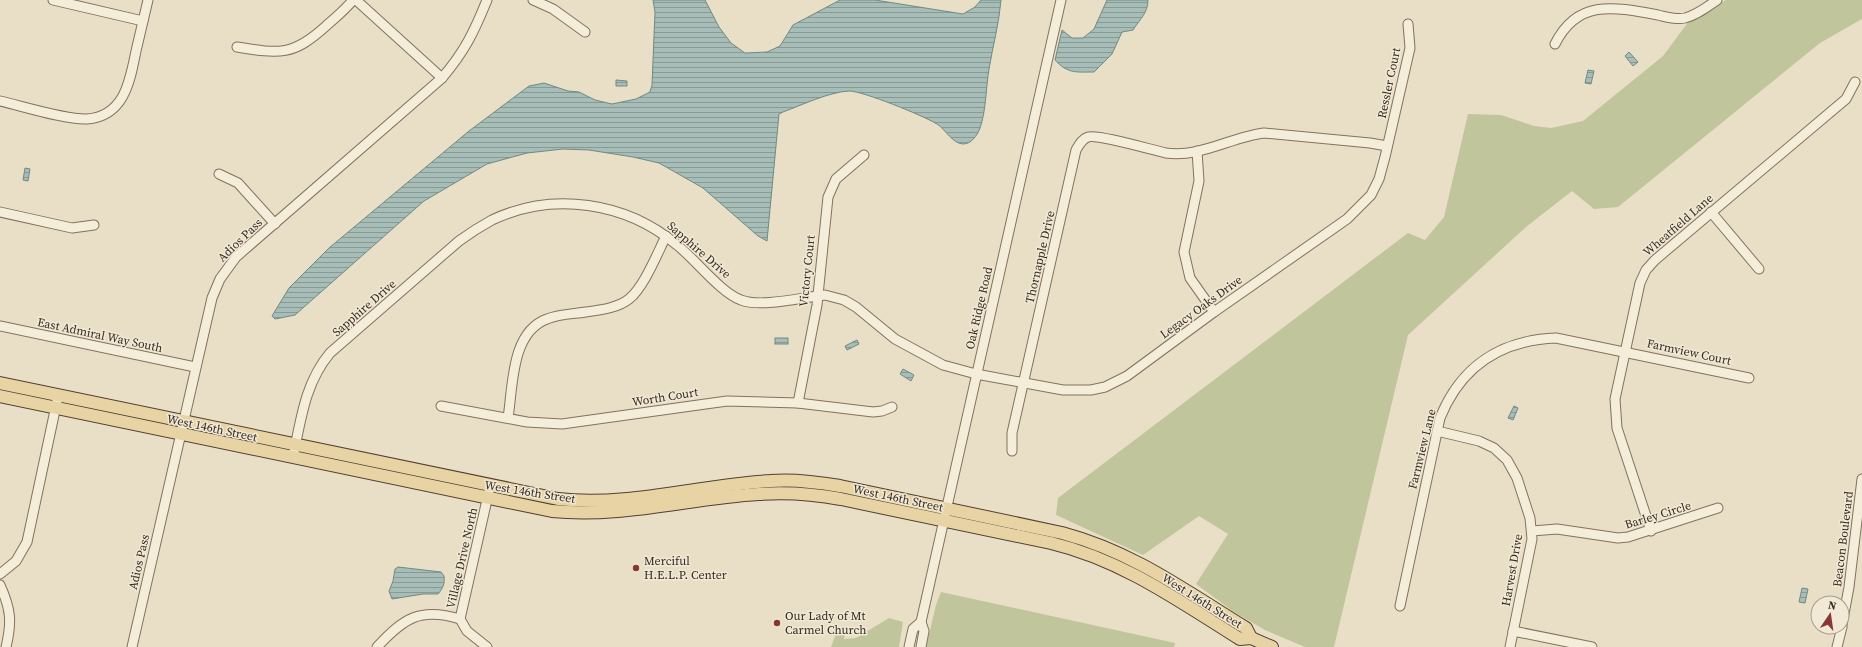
<svg xmlns="http://www.w3.org/2000/svg" width="1862" height="647" font-family="'Source Serif 4',serif">
	<style>
		.green { fill: #c0c59c }
		.water { fill: url(#water-rules); stroke: #6f8a84 }
		.lines { fill: none; stroke-linecap: round; stroke-linejoin: round }
		.minor-casing { stroke: #82725e; stroke-width: 11 }
		.major-casing { stroke: #504032; stroke-width: 14 }
		.minor { stroke: #f4edd9; stroke-width: 9 }
		.major { stroke: #e7d3a3; stroke-width: 12 }
		.poi-dot { fill: #893736; stroke: #f1e9d5; stroke-width: 1.5 }
		.labels { text-anchor: middle; dominant-baseline: central; stroke-width: 3; stroke-linejoin: round; paint-order: stroke }
		.street-label { font-size: 12px; fill: #342a20; stroke: #f1e9d5 }
		.poi-label { font-size: 12px; fill: #342a20; stroke: #f1e9d5; text-anchor: start }
	</style>
	<defs>
		<pattern id="water-rules" width="6" height="5" patternUnits="userSpaceOnUse"><rect width="6" height="5" fill="#a7bdb7"/><path d="M0 2.5h6" fill="none" stroke="#899a94"/></pattern>
	</defs>
	<rect width="100%" height="100%" fill="#e9dfc6"/>
	<g class="green">
		<polygon points="1726,0 1862,0 1862,19 1820,43 1618,207 1594,209 1572,191 1526,227 1408,335 1334,647 1305,647 1265,630 1234,612 1196,584 1228,534 1199,516 1143,555 1056,515 1058,498 1408,233 1425,240 1444,217 1468,114 1501,115 1534,126 1551,128 1583,121 1663,56 1689,21"/>
		<polygon points="941,592 1175,643 1174,647 926,647 936,605"/>
		<polygon points="889,618 903,622 899,647 831,647 838,628 846,630 844,639 856,638"/>
	</g>
	<g class="water">
		<path d="M653,0h52l14,27 12,16 14,10 22,-1 13,-6 13,-21 47,-25h35l88,14 12,-7 6,-7h20c-2,24 -8,45 -12,69 -3,17 -3,43 -9,59 -3,8 -9,16 -17,16 -10,0 -18,-15 -26,-20 -13,-8 -74,-33 -88,-33 -20,1 -47,14 -66,21l-4,2 -12,127 -9,-5 -55,-48 -44,-25 -26,-6 -44,-7 -26,-1 -36,4 -40,11 -63,37 -129,114 -20,4 -3,-3 17,-28 40,-40 140,-117 60,-45 15,-3 24,8 11,1 16,8 17,4 24,-5 14,-7 2,-7 3,-73z"/>
		<path d="M1107,0h41c0,13 -8,19 -15,30l-11,2 -10,22 -18,18c-18,0 -26,2 -39,-12l7,-30 10,8h11l11,-9z"/>
		<polygon points="1629,52 1638,62 1633,66 1625,56"/>
		<polygon points="1588,70 1594,71 1591,84 1585,83"/>
		<polygon points="616,80 627,81 627,86 616,86"/>
		<polygon points="25,168 30,169 28,181 23,180"/>
		<rect x="775" y="338" width="13" height="6"/>
		<polygon points="857,340 859,344 847,350 845,346"/>
		<polygon points="903,369 914,375 911,381 900,374"/>
		<polygon points="1514,406 1518,408 1513,420 1508,418"/>
		<path d="M398,567l43,5 3,4c1,8 -1,12 -6,18h-15l-31,5 -3,-8 4,-10 2,-12z"/>
		<polygon points="1802,588 1808,589 1805,603 1799,602"/>
	</g>
	<g class="lines">
		<defs>
			<g id="minor">
				<polyline points="53,0 143,21"/>
				<polyline points="356,0 442,78"/>
				<polyline points="533,0 553,9 585,32"/>
				<path d="M1555,44c22,-44 56,-38 103,-29 9,2 18,5 27,3 12,-3 22,-11 32,-18"/>
				<path d="M237,47c43,7 56,9 89,-21 9,-8 19,-16 27,-26"/>
				<path d="M0,101c22,5 66,19 87,18 38,-3 43,-39 49,-68 4,-17 8,-34 12,-51"/>
				<polyline points="1197,151 1199,181 1184,252 1190,278 1214,312"/>
				<polyline points="219,174 238,183 275,224"/>
				<polyline points="0,212 72,228 94,225"/>
				<polyline points="1711,212 1759,269"/>
				<polyline points="0,326 195,367"/>
				<polyline points="798,403 817,305 828,197 836,179 864,155"/>
				<polyline points="441,406 527,422 562,424 727,401 798,403 873,412 882,411 892,407"/>
				<path d="M508,418c5,-32 3,-86 39,-99 12,-5 26,-5 39,-7 14,-2 32,-4 43,-13 15,-12 28,-45 37,-63"/>
				<polyline points="1437,431 1479,441 1494,448 1507,460 1517,478 1530,518 1532,539 1510,647"/>
				<path d="M1012,451v-18l64,-283c3,-5 6,-11 12,-13 10,-3 64,13 78,16 34,5 65,-16 98,-20l106,10 17,3"/>
				<path d="M293,457c8,-38 12,-74 37,-104l129,-112c11,-8 22,-15 33,-21 61,-29 134,-18 185,25 18,14 44,48 64,55 20,8 62,-3 84,-5l19,5 12,7 39,32 48,26 33,9 87,16h28l14,-3 22,-11 87,-64 133,-93 24,-24 8,-16 6,-22 25,-109 -2,-24"/>
				<polyline points="1532,531 1557,529 1618,538 1628,537 1718,508"/>
				<polyline points="1651,531 1617,428 1615,399 1640,283 1646,270 1655,260 1846,99 1855,82"/>
				<polyline points="0,574 16,561 27,542 57,401"/>
				<path d="M0,585c11,24 12,37 6,62"/>
				<path d="M1400,606l40,-188c21,-52 61,-78 116,-80l193,40"/>
				<polyline points="1842,625 1849,587 1862,479"/>
				<polyline points="1513,631 1592,647"/>
				<path d="M132,647l80,-349 8,-19 16,-22 206,-179c23,-27 32,-46 45,-78"/>
				<path d="M377,647c27,-29 43,-40 83,-28"/>
				<polyline points="487,647 467,631 460,619 489,491"/>
				<polyline points="909,647 913,629 921,622"/>
				<polyline points="921,647 924,631 921,622 1061,0"/>
				<polyline points="1837,647 1842,627"/>
			</g>
			<g id="major">
				<path d="M0,383l558,116c71,8 141,-14 212,-18 23,-2 47,1 70,5l222,47c71,19 122,57 184,95l5,10"/>
				<path d="M0,396l552,115c71,7 137,-13 207,-17 27,-2 55,0 82,5l210,44c71,17 128,58 189,96l11,-1 21,9"/>
			</g>
		</defs>
		<use href="#minor" class="minor-casing"/>
		<use href="#major" class="major-casing"/>
		<use href="#minor" class="minor"/>
		<use href="#major" class="major"/>
	</g>
	<g class="poi-dot">
		<circle cx="636" cy="568" r="4"/>
		<circle cx="777" cy="623" r="4"/>
	</g>
	<g class="labels">
		<g class="street-label">
			<text transform="translate(1389 83) rotate(-78)">Ressler Court</text>
			<text transform="translate(1678 225) rotate(-41)">Wheatfield Lane</text>
			<text transform="translate(240 240) rotate(-44)">Adios Pass</text>
			<text transform="translate(699 250) rotate(41)">Sapphire Drive</text>
			<text transform="translate(1040 257) rotate(-77)">Thornapple Drive</text>
			<text transform="translate(807 271) rotate(-84)">Victory Court</text>
			<text transform="translate(1201 307) rotate(-36)">Legacy Oaks Drive</text>
			<text transform="translate(364 308) rotate(-41)">Sapphire Drive</text>
			<text transform="translate(979 308) rotate(-77)">Oak Ridge Road</text>
			<text transform="translate(100 335) rotate(12)">East Admiral Way South</text>
			<text transform="translate(1689 352) rotate(12)">Farmview Court</text>
			<text transform="translate(665 397) rotate(-9)">Worth Court</text>
			<text transform="translate(212 428) rotate(12)">West 146th Street</text>
			<text transform="translate(1422 449) rotate(-76)">Farmview Lane</text>
			<text transform="translate(530 492) rotate(9)">West 146th Street</text>
			<text transform="translate(898 498) rotate(12)">West 146th Street</text>
			<text transform="translate(1658 515) rotate(-17)">Barley Circle</text>
			<text transform="translate(1843 539) rotate(-83)">Beacon Boulevard</text>
			<text transform="translate(462 558) rotate(-77)">Village Drive North</text>
			<text transform="translate(139 562) rotate(-77)">Adios Pass</text>
			<text transform="translate(1512 570) rotate(-80)">Harvest Drive</text>
			<text transform="translate(1202 601) rotate(32)">West 146th Street</text>
		</g>
		<g class="poi-label">
			<text x="644" y="561">Merciful<tspan x="644" dy="14">H.E.L.P. Center</tspan></text>
			<text x="785" y="616">Our Lady of Mt<tspan x="785" dy="14">Carmel Church</tspan></text>
		</g>
	</g>
	<g transform="translate(1830 615) rotate(13)"><circle r="19" fill="#f1e9d5" stroke="#a59d8d"/>
	<path d="M0-3L7 15L0 10L-7 15Z" fill="#893736"/>
	<text y="-6" font-size="11" font-weight="bold" text-anchor="middle" fill="#342a20">N</text>
	</g>
</svg>
